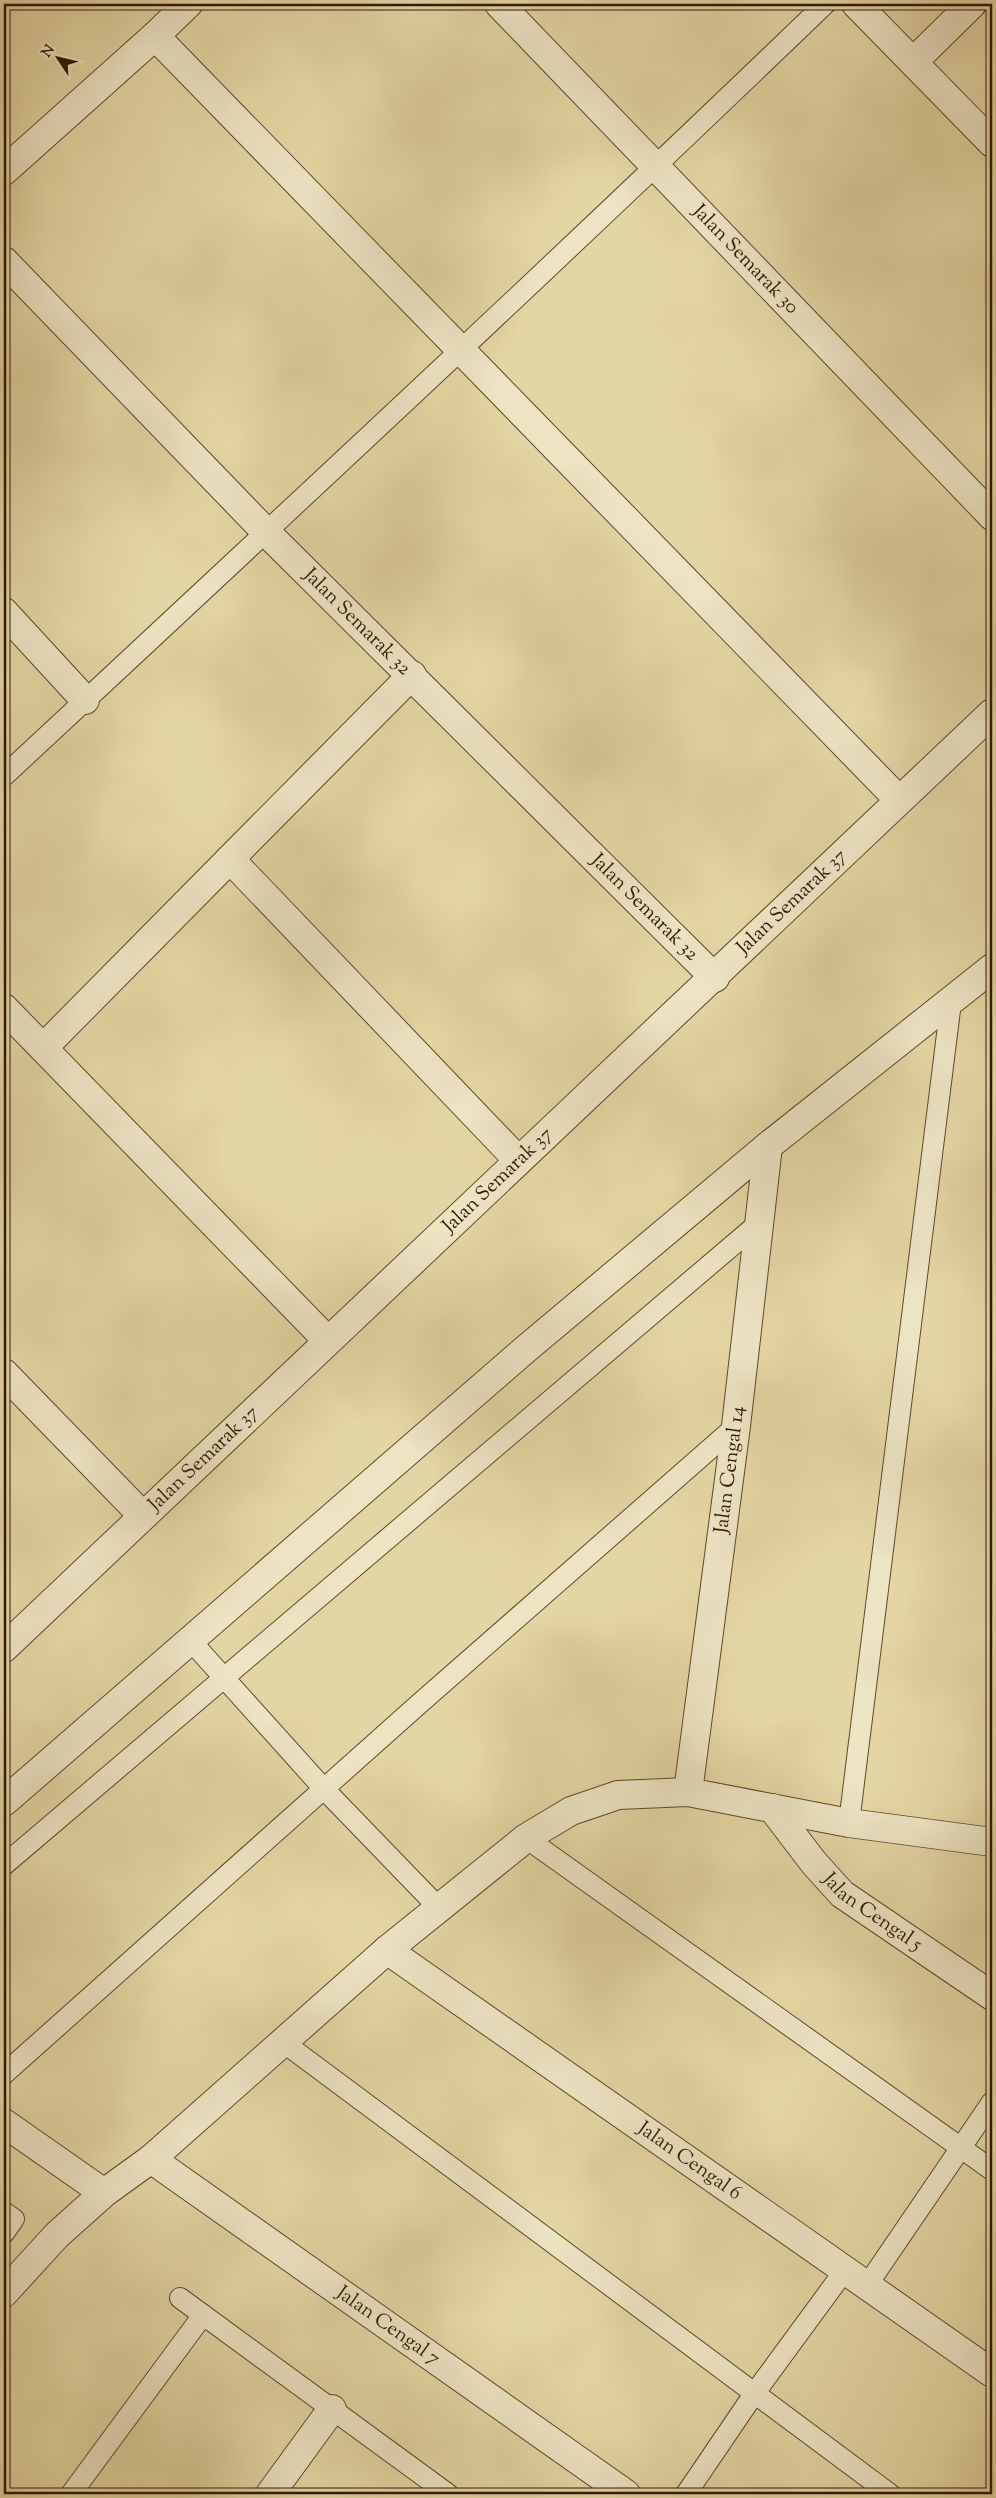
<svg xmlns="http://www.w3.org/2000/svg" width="996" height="2498" font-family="'Sorts Mill Goudy',serif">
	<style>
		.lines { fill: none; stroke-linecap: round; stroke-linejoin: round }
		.lane-casing { stroke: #5c482a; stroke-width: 22 }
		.street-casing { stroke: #5c482a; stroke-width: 30 }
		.lane { stroke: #ede4c4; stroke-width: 20 }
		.street { stroke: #ede4c4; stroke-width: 28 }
		.labels { text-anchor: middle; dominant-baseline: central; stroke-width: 5; stroke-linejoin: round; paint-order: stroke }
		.street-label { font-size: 20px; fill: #2e1802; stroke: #ede4c4 }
	</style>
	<rect width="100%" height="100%" fill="#e4d6a4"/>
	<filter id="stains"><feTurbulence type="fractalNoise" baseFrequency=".004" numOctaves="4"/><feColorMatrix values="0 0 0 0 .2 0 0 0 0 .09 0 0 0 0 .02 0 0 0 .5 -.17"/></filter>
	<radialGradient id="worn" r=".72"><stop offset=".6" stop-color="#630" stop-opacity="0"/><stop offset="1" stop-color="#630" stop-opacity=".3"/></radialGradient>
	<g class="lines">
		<defs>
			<g id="lane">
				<path d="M4,776c275,-256 550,-511 821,-772"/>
				<polyline points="190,1640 324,1789 439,1908"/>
				<polyline points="849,1823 951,1002"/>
				<polyline points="526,1838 992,2170"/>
				<polyline points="4,1865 760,1222"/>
				<polyline points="283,2042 890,2494"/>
				<polyline points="4,2074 419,1704 736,1426"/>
				<polyline points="4,2212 14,2219 4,2233"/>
				<polyline points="868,2284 992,2102"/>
				<polyline points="180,2298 448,2494"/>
				<polyline points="71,2494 203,2315"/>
				<polyline points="686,2494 754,2394 845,2270"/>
			</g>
			<g id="street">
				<path id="s1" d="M499,4l493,512"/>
				<polyline points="856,4 992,143"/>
				<polyline points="155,36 899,800"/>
				<polyline points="913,62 972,4"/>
				<polyline points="4,171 155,36 188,4"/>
				<path id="s2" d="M4,261l262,271 449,446"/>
				<polyline points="4,612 85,700"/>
				<polyline points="230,859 518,1160"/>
				<polyline points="4,1008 327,1340"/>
				<polyline points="43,1048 412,675"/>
				<polyline points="4,1373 143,1516"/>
				<path id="s3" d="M4,1648l988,-935"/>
				<path id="s4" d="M688,1792l48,-366 32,-280"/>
				<polyline points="4,1802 527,1348 768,1146 992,968"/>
				<path id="s5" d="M772,1808l42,55 28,31 150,102"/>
				<path id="s6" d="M387,1950l605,423"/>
				<polyline points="4,2123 104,2193"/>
				<path id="s7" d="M151,2159l475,335"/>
				<polyline points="4,2293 57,2235 104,2193 151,2159 387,1950 526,1838 571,1811 618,1795 688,1792 849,1823 992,1842"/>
				<polyline points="270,2494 332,2409"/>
			</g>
		</defs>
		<use href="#lane" class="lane-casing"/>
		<use href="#street" class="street-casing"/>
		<use href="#lane" class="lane"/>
		<use href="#street" class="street"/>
	</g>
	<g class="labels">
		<g class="street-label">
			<text stroke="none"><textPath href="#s1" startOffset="355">Jalan Semarak 30</textPath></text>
			<text stroke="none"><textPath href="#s2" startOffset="505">Jalan Semarak 32</textPath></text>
			<text stroke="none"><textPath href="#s3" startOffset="1085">Jalan Semarak 37</textPath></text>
			<text stroke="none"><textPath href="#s2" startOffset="910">Jalan Semarak 32</textPath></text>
			<text stroke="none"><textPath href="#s3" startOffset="680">Jalan Semarak 37</textPath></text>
			<text stroke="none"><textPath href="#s3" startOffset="275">Jalan Semarak 37</textPath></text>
			<text stroke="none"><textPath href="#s4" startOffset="325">Jalan Cengal 14</textPath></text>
			<text stroke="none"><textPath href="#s5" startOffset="146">Jalan Cengal 5</textPath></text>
			<text stroke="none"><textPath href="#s6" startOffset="369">Jalan Cengal 6</textPath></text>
			<text stroke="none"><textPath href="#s7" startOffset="290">Jalan Cengal 7</textPath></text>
		</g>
	</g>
	<rect width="996" height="2498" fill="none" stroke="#e4d6a4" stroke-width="20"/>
	<rect x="5" y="5" width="986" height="2488" fill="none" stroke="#2e1802" stroke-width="2.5"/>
	<rect x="10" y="10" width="976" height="2478" fill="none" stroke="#2e1802"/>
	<g transform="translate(58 58) rotate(305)" stroke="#ede4c4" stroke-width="4" paint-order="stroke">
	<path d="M0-4L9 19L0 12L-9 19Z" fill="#2e1802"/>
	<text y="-8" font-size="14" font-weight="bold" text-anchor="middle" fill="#2e1802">N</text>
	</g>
	<rect width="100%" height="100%" filter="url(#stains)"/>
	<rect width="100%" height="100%" fill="url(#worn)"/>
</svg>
